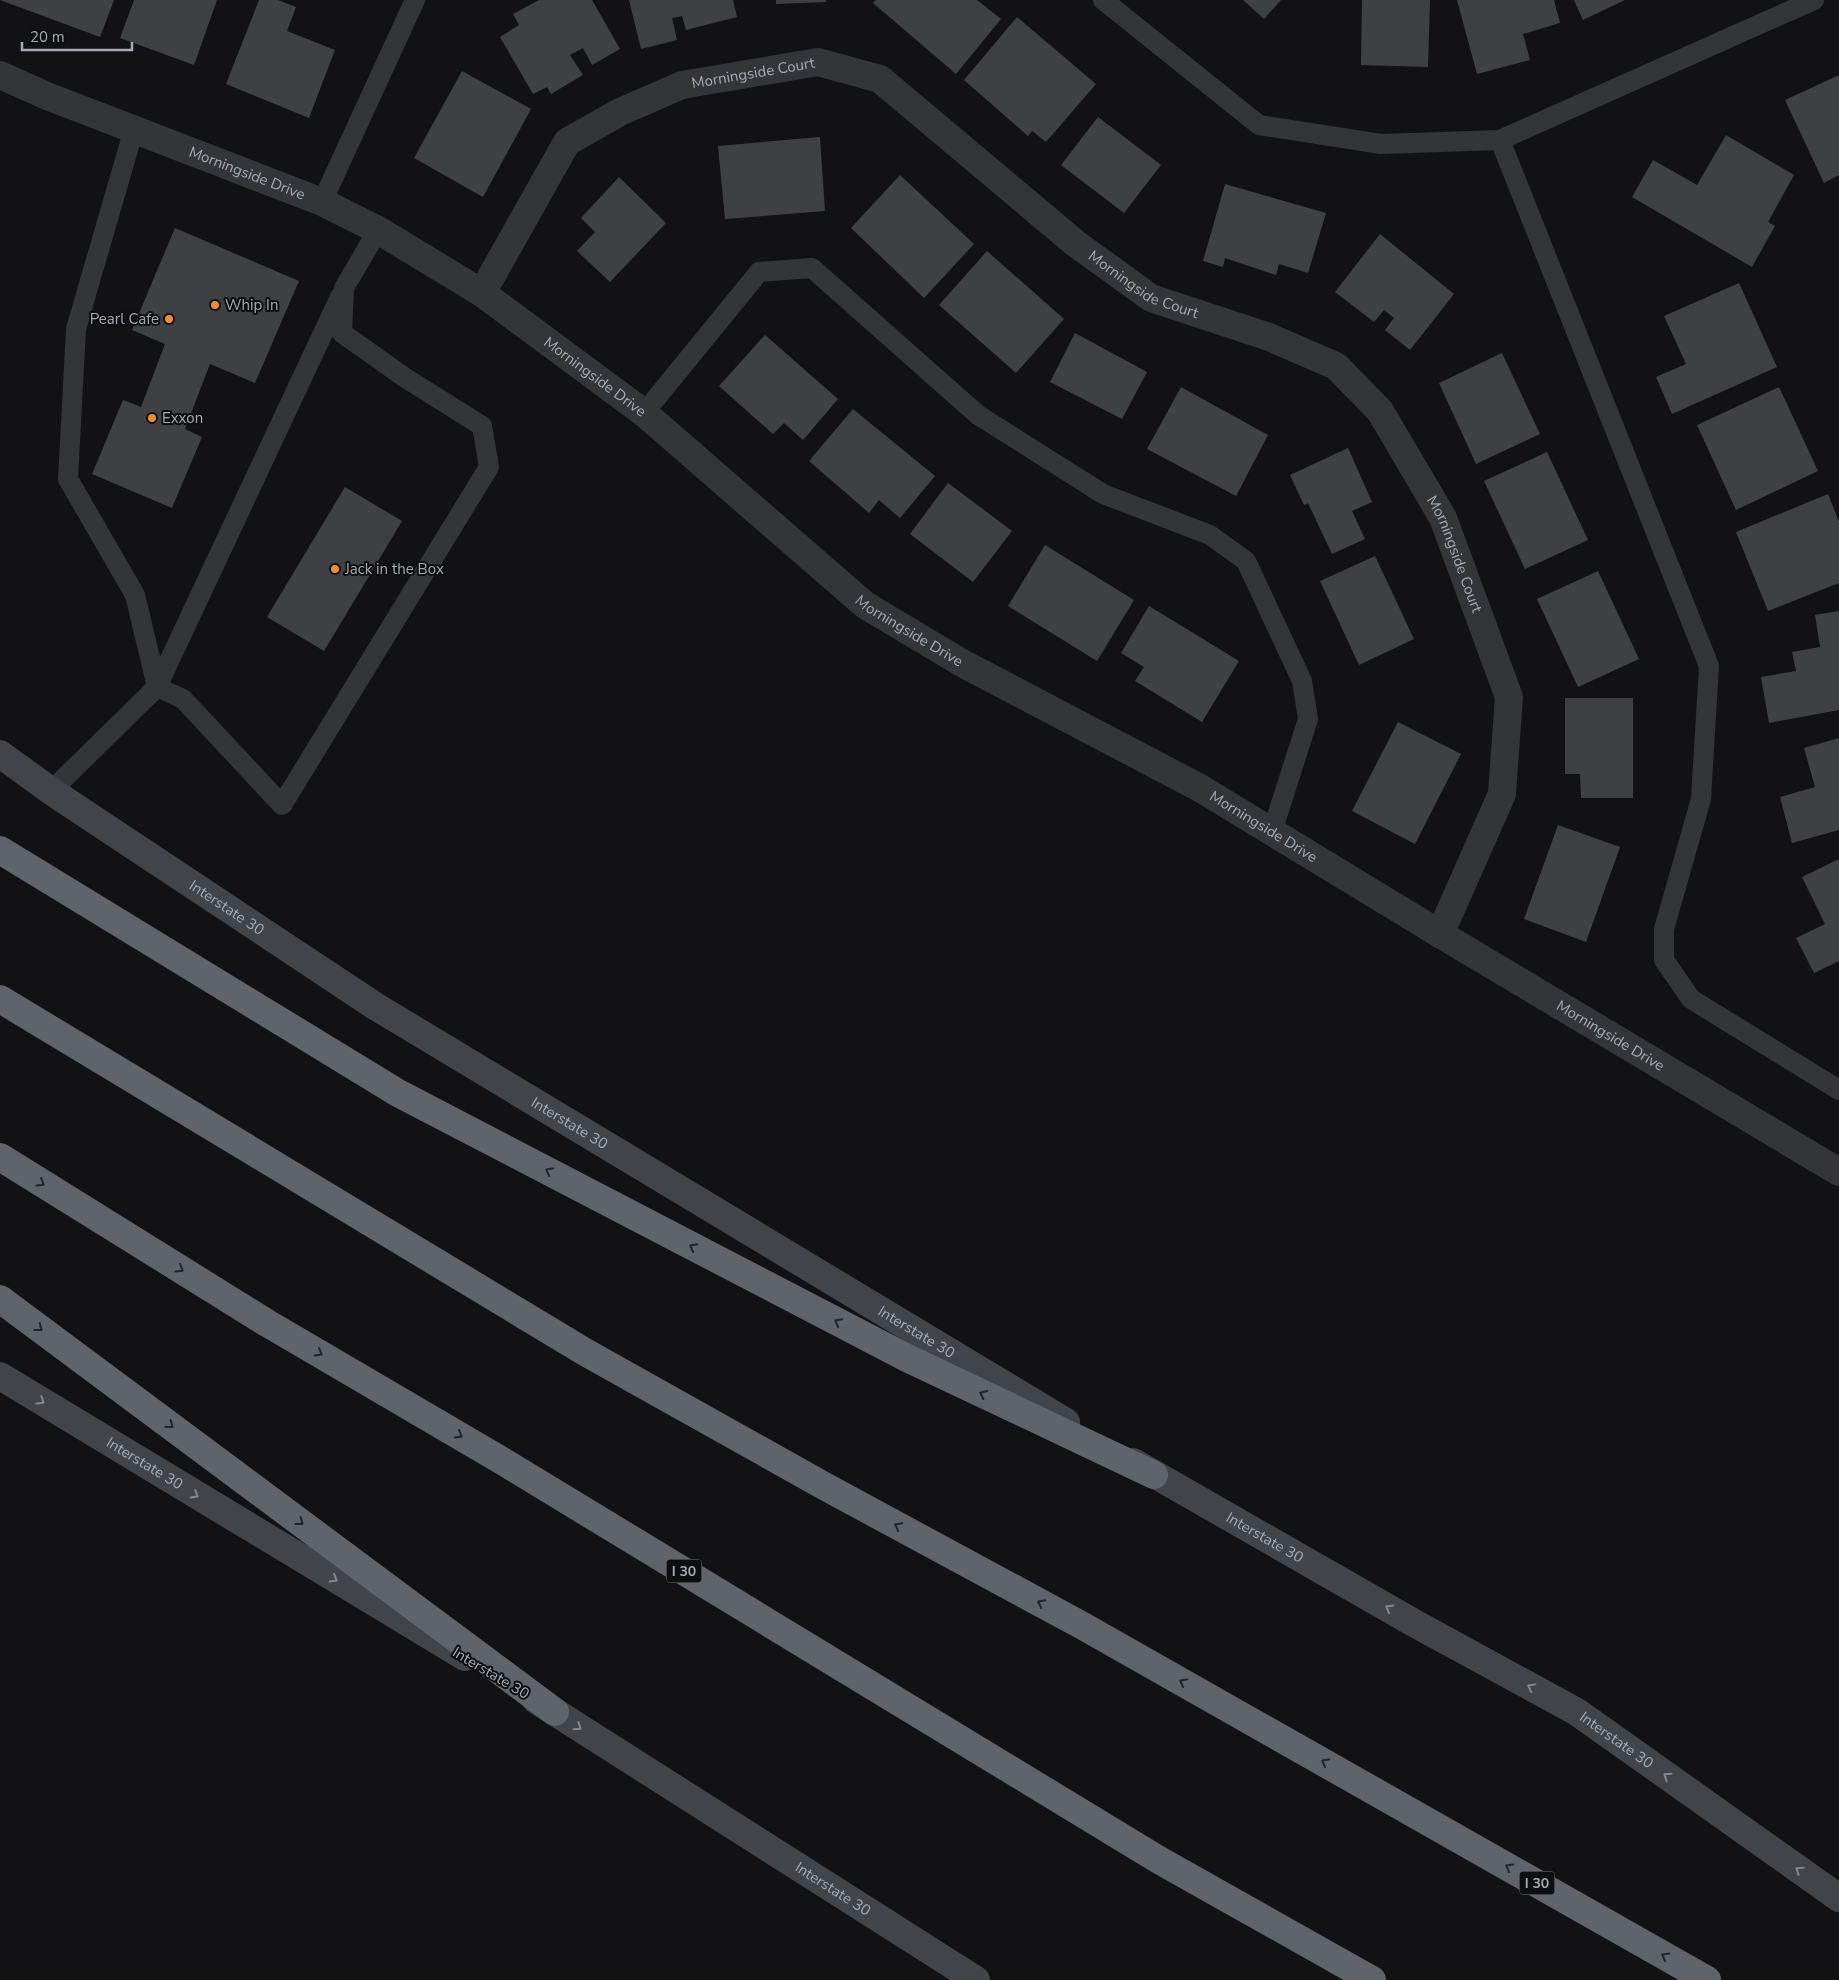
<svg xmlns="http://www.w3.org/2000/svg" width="1839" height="1980" font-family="'Nunito Sans',sans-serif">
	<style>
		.building { fill: #3e4144 }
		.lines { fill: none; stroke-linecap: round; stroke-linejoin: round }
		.service { stroke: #333539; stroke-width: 20 }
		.minor { stroke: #333539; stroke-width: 28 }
		.tertiary { stroke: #333539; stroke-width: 28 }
		.secondary { stroke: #414449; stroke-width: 28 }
		.motorway { stroke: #5f646a; stroke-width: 28 }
		.oneway { stroke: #222426 }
		.oneway2 { stroke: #81888f }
		.poi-dot { fill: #f68e28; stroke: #0d0e0f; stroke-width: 2 }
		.labels { text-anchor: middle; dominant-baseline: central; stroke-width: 4; stroke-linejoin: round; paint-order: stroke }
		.shield { fill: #0d0e0f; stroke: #767d83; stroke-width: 1 }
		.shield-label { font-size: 14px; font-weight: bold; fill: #a3acb5 }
		.street-label { font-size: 15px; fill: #a3acb5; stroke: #0d0e0f }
		.poi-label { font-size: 15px; fill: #a3acb5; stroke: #0d0e0f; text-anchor: start }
	</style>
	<rect width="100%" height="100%" fill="#121214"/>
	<g class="building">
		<polygon points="0,0 114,0 100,37"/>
		<polygon points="134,0 217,0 194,65 120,38"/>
		<polygon points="259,0 278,0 296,7 287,31 335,50 309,118 226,84"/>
		<polygon points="539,0 592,0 620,49 592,65 583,48 570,55 583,75 551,94 547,87 533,94 500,37 519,25 513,14"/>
		<polygon points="629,0 733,0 737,17 686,30 682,16 672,18 677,40 641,49"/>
		<polygon points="776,0 826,0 826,2 776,4"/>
		<polygon points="876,0 977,0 1001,19 956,74 873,3"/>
		<polygon points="1243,0 1281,0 1264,19"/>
		<polygon points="1362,0 1430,0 1428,67 1361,65"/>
		<polygon points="1457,0 1554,0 1560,23 1523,34 1530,60 1477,74"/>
		<polygon points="1574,0 1625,0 1583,20"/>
		<polygon points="1017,17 1096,84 1046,142 1032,131 1028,136 964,80"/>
		<polygon points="462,71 531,109 483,197 414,158"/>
		<polygon points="1839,75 1839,175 1824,183 1785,100"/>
		<polygon points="1098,117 1161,165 1124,213 1061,165"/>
		<polygon points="1726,135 1794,175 1768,222 1775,226 1752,267 1632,197 1653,160 1697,185"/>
		<polygon points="820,137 825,211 725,219 718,146"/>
		<polygon points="900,175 974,244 924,298 851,228"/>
		<polygon points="619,177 666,223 610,282 577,251 595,232 581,218"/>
		<polygon points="1225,184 1326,213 1308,273 1279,264 1276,275 1225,258 1223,267 1203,261"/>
		<polygon points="175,228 299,281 255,383 210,364 185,429 202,437 172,508 92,474 123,400 141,407 165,344 132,330"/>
		<polygon points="1380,234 1454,294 1410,350 1385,330 1394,318 1384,310 1374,322 1335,292"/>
		<polygon points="987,251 1064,319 1016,373 939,305"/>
		<polygon points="1739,283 1777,367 1672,414 1656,377 1686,364 1664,316"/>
		<polygon points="1075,333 1147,372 1122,419 1050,382"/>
		<polygon points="765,335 838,399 803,440 784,423 773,434 719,386"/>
		<polygon points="1502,353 1540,434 1476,464 1439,383"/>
		<polygon points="1181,387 1268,435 1236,496 1147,449"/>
		<polygon points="1779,387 1818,471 1736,510 1697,425"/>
		<polygon points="853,409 935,476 900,518 879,500 869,513 809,461"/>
		<polygon points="1348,448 1372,502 1352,511 1365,539 1332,554 1308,503 1304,505 1290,475"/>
		<polygon points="1547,452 1588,540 1525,569 1484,481"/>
		<polygon points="948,483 1012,531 973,582 910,534"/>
		<polygon points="345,487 402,521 324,651 267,617"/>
		<polygon points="1828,494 1839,522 1839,583 1768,611 1736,532"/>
		<polygon points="1045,545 1134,600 1097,661 1008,606"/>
		<polygon points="1375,556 1414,639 1359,665 1320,581"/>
		<polygon points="1598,571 1639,659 1578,687 1537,599"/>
		<polygon points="1149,606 1239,661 1202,722 1135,681 1144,667 1121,653"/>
		<polygon points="1839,611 1839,710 1769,723 1761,677 1796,671 1792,652 1820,647 1815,615"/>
		<polygon points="1565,698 1633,698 1633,798 1581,798 1580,774 1565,774"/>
		<polygon points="1398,722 1461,754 1415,844 1352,811"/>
		<polygon points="1839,738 1839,830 1792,843 1780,797 1815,787 1804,748"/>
		<polygon points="1558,825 1620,847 1586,942 1524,919"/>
		<polygon points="1839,859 1839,961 1814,973 1796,938 1825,924 1802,877"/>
	</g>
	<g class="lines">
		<g class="service">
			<polyline points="1103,0 1259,125 1381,144 1500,140 1814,0"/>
			<polyline points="134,129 76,329 68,479 135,595 157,687"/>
			<polyline points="1500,140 1709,666 1701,799 1664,929 1664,960 1691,999 1839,1090"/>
			<polyline points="322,202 415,0"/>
			<polyline points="644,413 759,272 812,268 978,415 1103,494 1210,535 1246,561 1302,681 1308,719 1272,832"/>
			<polyline points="157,687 340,297"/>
			<polyline points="51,791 157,687 183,699 282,805 489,467 482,426 404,377 342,333 344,288 378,230"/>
		</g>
		<path class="minor" id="s1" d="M482,293l85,-151 53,-30 62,-27 136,-23 62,17 195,164 76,55 118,39 67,29 44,45 63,107 66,179 -7,97 -62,140"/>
		<path class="tertiary" id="s2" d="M0,75l47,21 275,106 56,28 104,63 162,120 221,192 97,58 238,125 240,146 399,238"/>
		<g class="secondary">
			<path id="s3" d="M0,754l51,37 324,215 691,416"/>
			<path id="s4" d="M0,1376l465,281"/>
			<path id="s5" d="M1133,1462l281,161 163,89 262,186"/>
			<path id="s6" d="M536,1700l440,280"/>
		</g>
		<g class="motorway">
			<polyline points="0,850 398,1093 907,1358 1154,1475"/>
			<polyline points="0,999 585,1352 826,1487 1083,1626 1707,1980"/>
			<polyline points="0,1157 267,1323 504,1462 1159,1860 1372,1980"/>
			<polyline points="0,1299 555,1712"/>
		</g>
	</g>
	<defs><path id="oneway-chevron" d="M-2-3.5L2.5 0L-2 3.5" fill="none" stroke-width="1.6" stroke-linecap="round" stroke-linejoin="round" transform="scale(1.25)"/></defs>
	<g class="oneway">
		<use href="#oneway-chevron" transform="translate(549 1171) rotate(-152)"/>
		<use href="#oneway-chevron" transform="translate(41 1183) rotate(32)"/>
		<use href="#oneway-chevron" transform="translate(693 1247) rotate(-152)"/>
		<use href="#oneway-chevron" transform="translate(180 1269) rotate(32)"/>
		<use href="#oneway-chevron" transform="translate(838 1322) rotate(-152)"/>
		<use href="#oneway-chevron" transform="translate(39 1328) rotate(37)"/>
		<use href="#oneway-chevron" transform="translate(319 1353) rotate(30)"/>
		<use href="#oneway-chevron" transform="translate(983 1394) rotate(-155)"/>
		<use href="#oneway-chevron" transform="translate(170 1425) rotate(37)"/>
		<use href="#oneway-chevron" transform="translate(459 1435) rotate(30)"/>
		<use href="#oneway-chevron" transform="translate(300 1522) rotate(37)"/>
		<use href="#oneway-chevron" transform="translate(898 1526) rotate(-152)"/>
		<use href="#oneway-chevron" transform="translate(1041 1603) rotate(-152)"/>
		<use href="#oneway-chevron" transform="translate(1183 1682) rotate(-151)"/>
		<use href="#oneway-chevron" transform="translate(1325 1762) rotate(-151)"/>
		<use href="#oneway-chevron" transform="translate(1509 1867) rotate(-150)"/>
		<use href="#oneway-chevron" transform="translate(1665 1956) rotate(-150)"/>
	</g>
	<g class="oneway2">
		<use href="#oneway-chevron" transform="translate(41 1401) rotate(32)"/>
		<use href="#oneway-chevron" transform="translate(195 1495) rotate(31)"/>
		<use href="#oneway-chevron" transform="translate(334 1579) rotate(31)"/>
		<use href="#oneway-chevron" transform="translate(1389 1608) rotate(-150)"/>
		<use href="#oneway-chevron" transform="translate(1531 1687) rotate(-151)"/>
		<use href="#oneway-chevron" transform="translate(578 1727) rotate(33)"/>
		<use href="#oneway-chevron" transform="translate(1667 1776) rotate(-145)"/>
		<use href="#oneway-chevron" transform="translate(1799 1870) rotate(-145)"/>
	</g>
	<g class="poi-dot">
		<circle cx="215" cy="305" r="5"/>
		<circle cx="169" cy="319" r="5"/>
		<circle cx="152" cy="418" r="5"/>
		<circle cx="335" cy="569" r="5"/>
	</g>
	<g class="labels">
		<g class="shield">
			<rect x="666.5" y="1559.5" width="35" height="23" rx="4"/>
			<rect x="1519.5" y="1871.5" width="35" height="23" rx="4"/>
		</g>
		<g class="shield-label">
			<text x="684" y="1571">I 30</text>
			<text x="1537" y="1883">I 30</text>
		</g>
		<g class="street-label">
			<text stroke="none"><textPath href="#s1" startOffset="374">Morningside Court</textPath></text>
			<text stroke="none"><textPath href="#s2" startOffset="266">Morningside Drive</textPath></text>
			<text stroke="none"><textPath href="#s1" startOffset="840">Morningside Court</textPath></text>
			<text stroke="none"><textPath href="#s2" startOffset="671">Morningside Drive</textPath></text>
			<text stroke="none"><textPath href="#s1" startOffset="1275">Morningside Court</textPath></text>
			<text stroke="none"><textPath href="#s2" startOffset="1076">Morningside Drive</textPath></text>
			<text stroke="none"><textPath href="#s2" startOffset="1481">Morningside Drive</textPath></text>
			<text stroke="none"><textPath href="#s3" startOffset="274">Interstate 30</textPath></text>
			<text stroke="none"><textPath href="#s2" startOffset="1886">Morningside Drive</textPath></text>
			<text stroke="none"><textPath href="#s3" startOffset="679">Interstate 30</textPath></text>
			<text stroke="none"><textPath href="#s3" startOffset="1084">Interstate 30</textPath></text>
			<text stroke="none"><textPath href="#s4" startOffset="169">Interstate 30</textPath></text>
			<text stroke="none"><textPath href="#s5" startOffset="152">Interstate 30</textPath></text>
			<text transform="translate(491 1673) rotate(31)">Interstate 30</text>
			<text stroke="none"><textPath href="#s5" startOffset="558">Interstate 30</textPath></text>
			<text stroke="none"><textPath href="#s6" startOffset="352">Interstate 30</textPath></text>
		</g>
		<g class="poi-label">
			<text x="225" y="305">Whip In</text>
			<text x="159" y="319" text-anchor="end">Pearl Cafe</text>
			<text x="162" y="418">Exxon</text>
			<text x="345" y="569">Jack in the Box</text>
		</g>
	</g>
	<path d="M22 42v8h110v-8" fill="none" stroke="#a3acb5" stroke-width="2.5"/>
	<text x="30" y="42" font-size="15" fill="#a3acb5" stroke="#0d0e0f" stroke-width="4" paint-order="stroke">20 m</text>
</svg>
